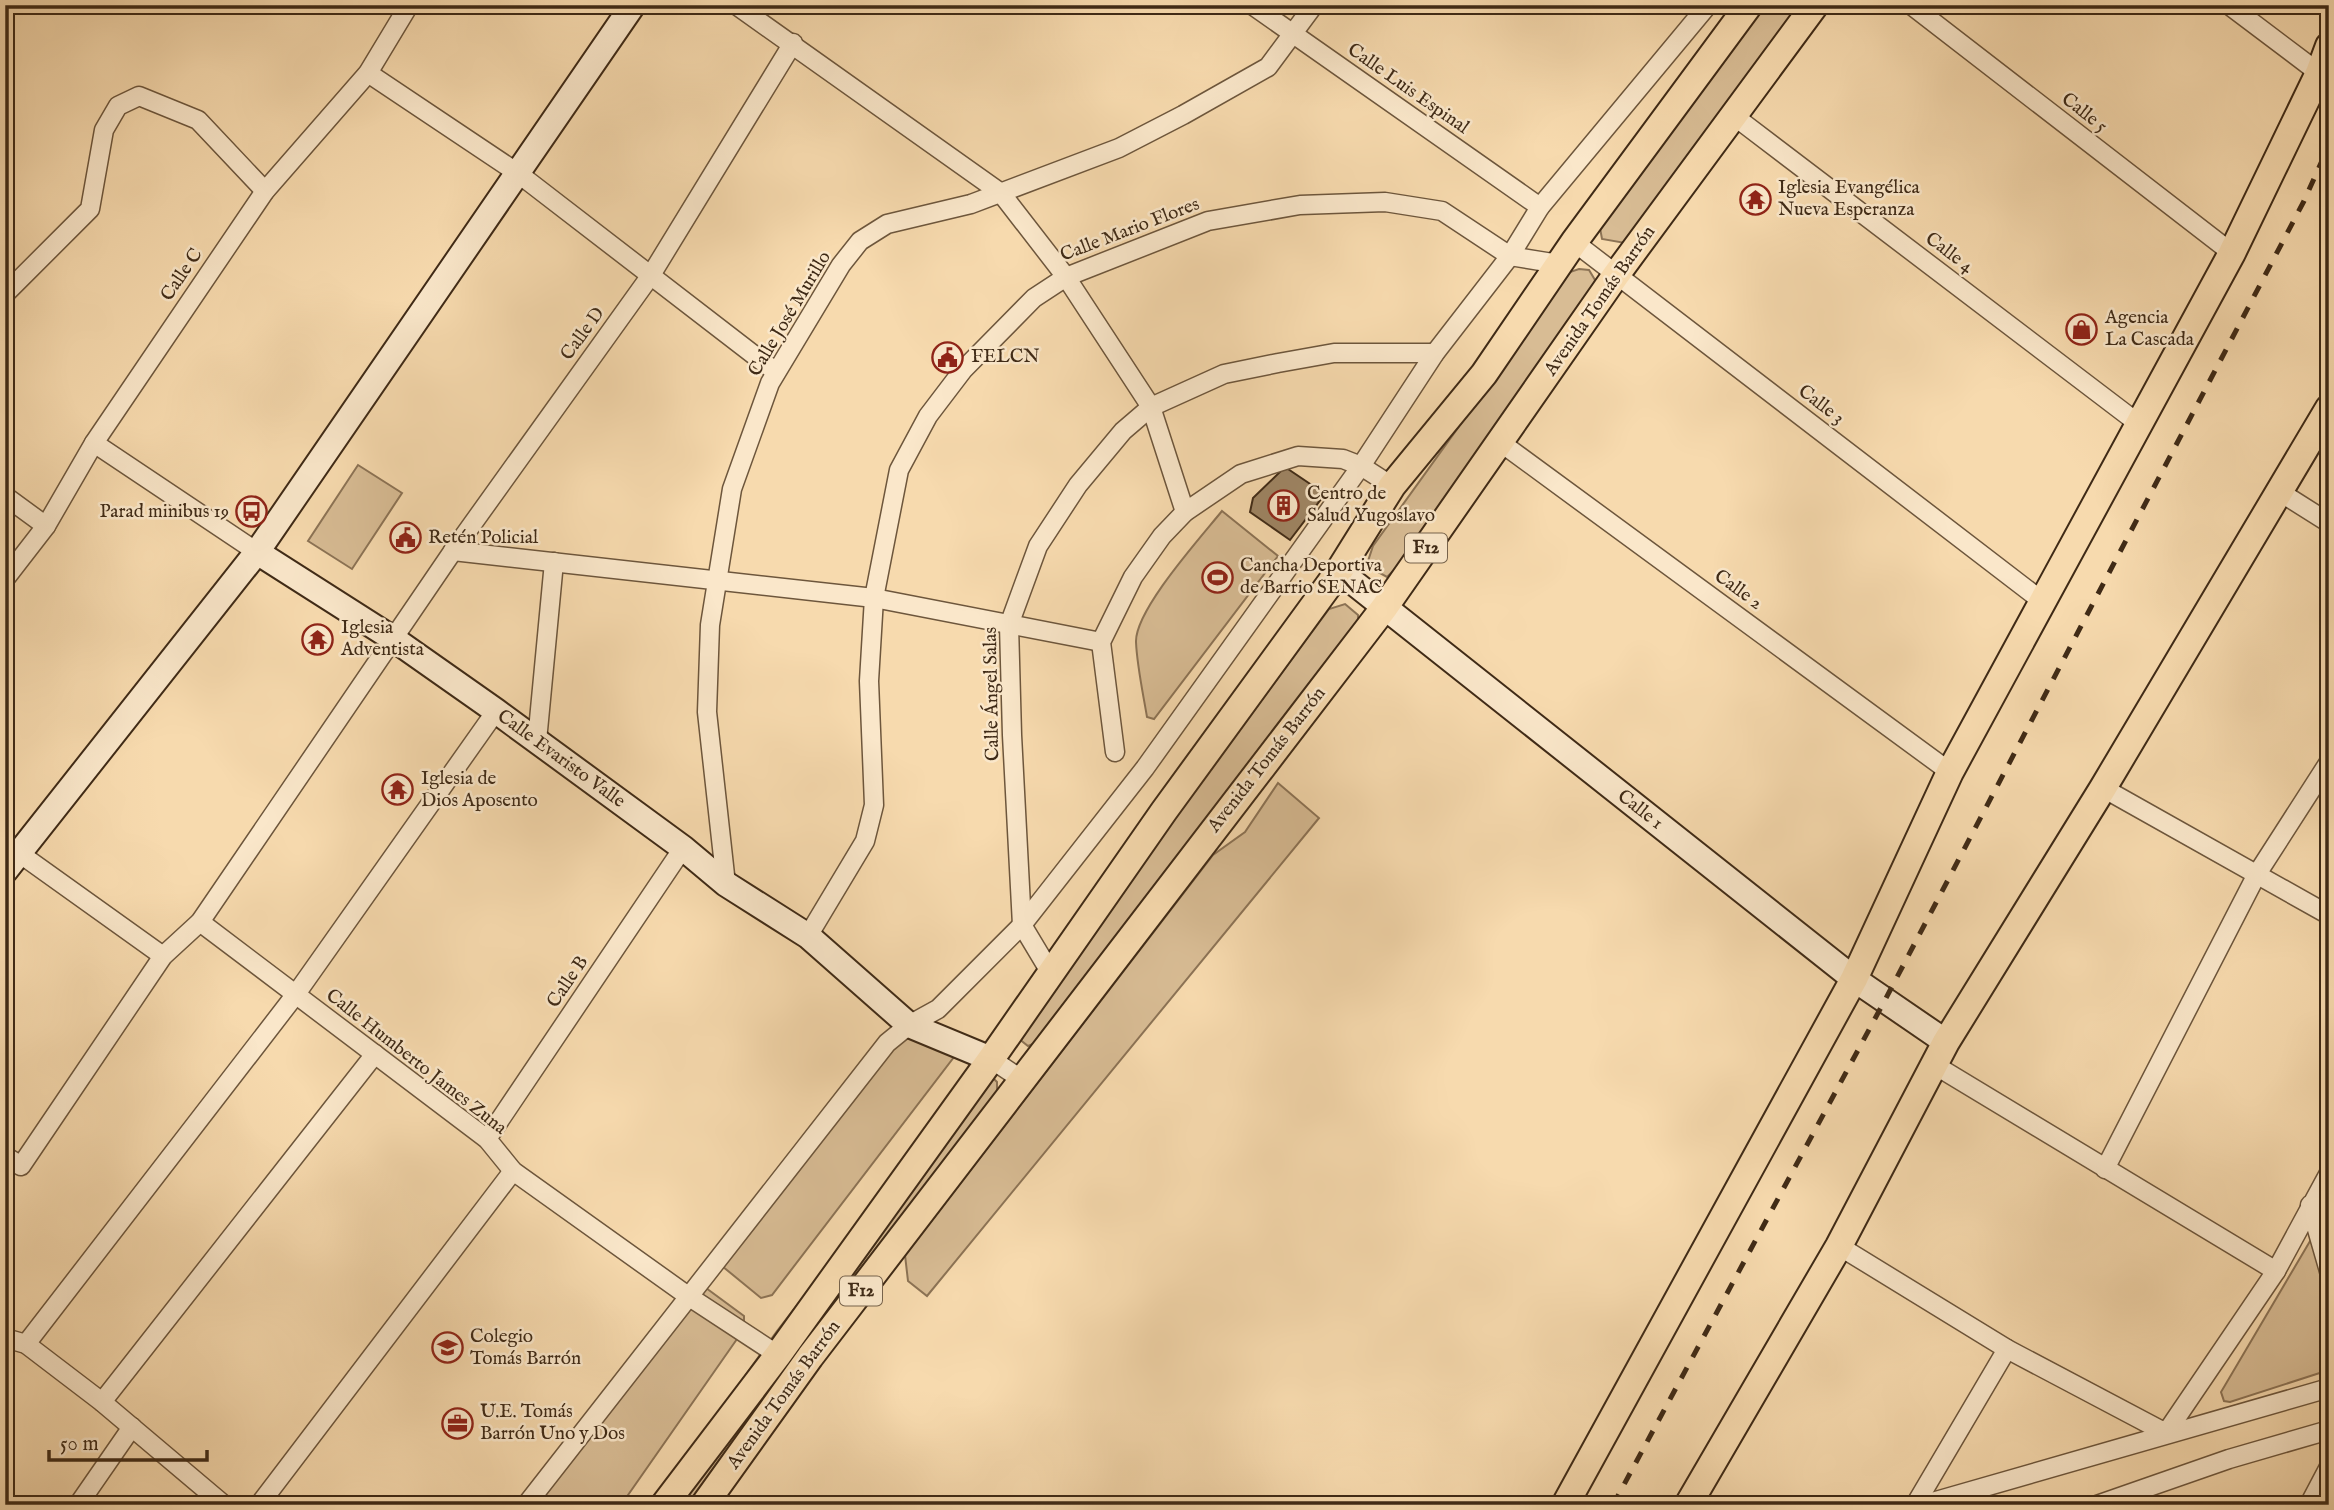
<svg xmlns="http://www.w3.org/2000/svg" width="2334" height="1510" font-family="'IM FELL English',serif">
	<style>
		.green { fill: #d8bc94; stroke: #8c7355; stroke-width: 2 }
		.building { fill: #9f8665; stroke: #3f2a16; stroke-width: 2 }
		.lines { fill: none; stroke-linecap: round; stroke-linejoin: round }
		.street-casing { stroke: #6d563c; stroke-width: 21 }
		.secondary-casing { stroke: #3f2a16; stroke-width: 28 }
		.primary-casing { stroke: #3f2a16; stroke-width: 30 }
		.street { stroke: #fae7ca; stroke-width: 18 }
		.secondary { stroke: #fae7ca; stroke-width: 24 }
		.primary { stroke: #f7daae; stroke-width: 26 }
		.rail { stroke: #3f2a16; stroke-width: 5; stroke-dasharray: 12 12; stroke-linecap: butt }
		.labels { text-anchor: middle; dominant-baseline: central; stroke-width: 5; stroke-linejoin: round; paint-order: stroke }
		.shield { fill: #fae7ca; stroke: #77634c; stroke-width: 2 }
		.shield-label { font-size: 18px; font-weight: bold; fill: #3f2a16 }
		.street-label { font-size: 19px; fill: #3f2a16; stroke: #fae7ca }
		.poi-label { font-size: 19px; fill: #3f2a16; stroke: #fae7ca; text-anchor: start }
	</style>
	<rect width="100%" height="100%" fill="#f7daae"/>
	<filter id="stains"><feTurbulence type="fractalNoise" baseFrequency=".00286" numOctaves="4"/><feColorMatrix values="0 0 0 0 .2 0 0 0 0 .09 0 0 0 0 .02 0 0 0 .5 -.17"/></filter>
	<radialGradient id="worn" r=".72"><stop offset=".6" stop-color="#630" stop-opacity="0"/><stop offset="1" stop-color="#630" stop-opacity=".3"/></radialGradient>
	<g class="green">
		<polygon points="1765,5 1803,5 1625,243 1602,239 1600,228 1603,220"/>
		<polygon points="1579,269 1589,270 1595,280 1593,291 1397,567 1387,577 1376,571 1368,561 1373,546 1570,272"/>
		<polygon points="358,465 402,493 352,569 308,541"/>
		<path d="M1222,511l56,45 -124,163 -7,-2c-4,-24 -10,-51 -11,-75 -1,-32 65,-105 86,-131z"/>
		<polygon points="1345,604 1358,615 1358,625 1038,1042 1028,1046 1014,1035 1329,609"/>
		<polygon points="1278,783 1319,818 927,1296 908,1281 905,1255 1213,855 1245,832"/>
		<polygon points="896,1027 946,1047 954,1057 772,1295 761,1298 722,1266"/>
		<polygon points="991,1076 997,1082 997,1092 780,1378 690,1505 653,1505 777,1331 971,1081"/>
		<polygon points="2316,1231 2329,1248 2329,1370 2230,1402 2224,1401 2221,1392"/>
		<polygon points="706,1288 744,1316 744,1329 621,1505 535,1505"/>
	</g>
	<polygon class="building" points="1285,467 1325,494 1290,540 1250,512 1253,498"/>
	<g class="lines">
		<defs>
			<g id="street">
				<polyline points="736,5 1001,193 1066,277 1151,407 1185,512"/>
				<polyline points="1252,5 1540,207"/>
				<polyline points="1911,5 2232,253"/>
				<polyline points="2229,5 2319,73"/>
				<polyline points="368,73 519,174 776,372"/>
				<polyline points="1734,116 2139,424"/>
				<polyline points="1574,242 2042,601"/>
				<polyline points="5,294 90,209 104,130 118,106 139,96 198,120 265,191"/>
				<polyline points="1500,442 1950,772"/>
				<polyline points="94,443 257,552"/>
				<polyline points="2280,492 2329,523"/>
				<polyline points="5,496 46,526"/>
				<polyline points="453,551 874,598 1101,642"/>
				<polyline points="5,579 46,526 94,443 265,191 368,73 409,5"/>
				<polyline points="537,741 554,562"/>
				<polyline points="1115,752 1101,642 1133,577 1162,536 1185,512 1241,474 1298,456 1343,459 1361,466 1392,486"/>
				<polyline points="2103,788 2329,915"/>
				<polyline points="5,843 163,956"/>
				<polyline points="726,884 707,712 710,625 732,489 770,383 841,265 860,241 887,224 971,204 1119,148 1183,115 1268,67 1314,5"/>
				<polyline points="200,922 487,1139 513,1171 688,1296 778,1355"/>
				<polyline points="808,936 865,841 874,805 869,681 874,598 899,470 928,416 963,370 1034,298 1066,277 1208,221 1300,205 1385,202 1442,211 1510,256 1559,264"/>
				<polyline points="1052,975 1022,925 1012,735 1009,625 1038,546 1078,485 1123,431 1151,407 1224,374 1278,363 1334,353 1435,353"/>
				<polyline points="991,1059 1021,1079"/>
				<polyline points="1933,1064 2276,1271 2329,1173"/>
				<polyline points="487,1139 683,848"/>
				<polyline points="5,1156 21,1166 163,956 200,922 453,551 651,275 793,43"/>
				<polyline points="2105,1169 2257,874 2329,762"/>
				<polyline points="2310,1205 2329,1271"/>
				<polyline points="1839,1246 2007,1349 2166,1433 2276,1271"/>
				<polyline points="5,1338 26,1344 102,1402 224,1505"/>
				<polyline points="26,1344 296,994 496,711"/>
				<polyline points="102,1402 375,1054"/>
				<polyline points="78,1505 132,1427"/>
				<polyline points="259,1505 513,1171"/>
				<polyline points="526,1505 887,1043 909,1025 938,1009 1022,925 1145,768 1361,466 1435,353 1510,256 1540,207 1708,5"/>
				<polyline points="1915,1505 2007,1349"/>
				<polyline points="1922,1505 2329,1388"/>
				<polyline points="2097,1505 2229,1459 2329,1430"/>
				<polyline points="2309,1505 2329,1467"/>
			</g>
			<g id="secondary">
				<polyline points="257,552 395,640 496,711 683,848 726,884 808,936 909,1025 991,1059"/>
				<polyline points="1339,571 1854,979 1946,1042"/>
				<polyline points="5,871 257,552 633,5"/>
			</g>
			<g id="primary">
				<polyline points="664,1505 778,1355 991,1059 1164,811 1339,571 1392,486 1484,374 1574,242 1749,5"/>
				<polyline points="704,1505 810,1357 1384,608 1616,275 1815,5"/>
				<polyline points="1565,1505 1854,979 1950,772 2232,253 2319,73 2329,46"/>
				<polyline points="1688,1505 1839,1246 1946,1042 2103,788 2329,408"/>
			</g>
		</defs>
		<use href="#street" class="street-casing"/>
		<use href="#secondary" class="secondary-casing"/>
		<use href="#primary" class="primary-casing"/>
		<use href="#street" class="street"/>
		<use href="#secondary" class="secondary"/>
		<use href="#primary" class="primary"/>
		<polyline class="rail" points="1613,1505 1885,1000 2304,201 2329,145"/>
	</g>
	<defs>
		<symbol id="temple-ring" viewBox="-11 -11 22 22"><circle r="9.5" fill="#fae7ca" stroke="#8f2418" stroke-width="1.5"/><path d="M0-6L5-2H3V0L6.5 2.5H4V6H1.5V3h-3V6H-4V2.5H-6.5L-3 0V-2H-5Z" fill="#8f2418"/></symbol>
		<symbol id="shop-ring" viewBox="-11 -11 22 22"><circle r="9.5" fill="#fae7ca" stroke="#8f2418" stroke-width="1.5"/><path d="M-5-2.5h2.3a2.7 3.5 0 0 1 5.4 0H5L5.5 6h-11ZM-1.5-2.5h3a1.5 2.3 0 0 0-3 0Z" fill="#8f2418"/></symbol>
		<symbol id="civic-ring" viewBox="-11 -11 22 22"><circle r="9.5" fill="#fae7ca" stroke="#8f2418" stroke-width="1.5"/><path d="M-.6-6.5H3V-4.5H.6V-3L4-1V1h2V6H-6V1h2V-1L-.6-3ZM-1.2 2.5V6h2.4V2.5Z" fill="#8f2418"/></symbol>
		<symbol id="building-ring" viewBox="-11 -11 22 22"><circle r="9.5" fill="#fae7ca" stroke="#8f2418" stroke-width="1.5"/><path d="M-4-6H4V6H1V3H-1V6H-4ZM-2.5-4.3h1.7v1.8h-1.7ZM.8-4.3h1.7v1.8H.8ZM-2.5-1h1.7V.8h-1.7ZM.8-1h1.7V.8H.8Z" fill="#8f2418"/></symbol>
		<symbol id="bus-ring" viewBox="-11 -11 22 22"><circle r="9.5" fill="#fae7ca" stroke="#8f2418" stroke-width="1.5"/><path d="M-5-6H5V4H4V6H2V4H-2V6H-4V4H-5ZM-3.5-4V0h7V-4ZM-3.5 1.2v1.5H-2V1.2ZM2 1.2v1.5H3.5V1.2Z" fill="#8f2418"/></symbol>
		<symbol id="stadium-ring" viewBox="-11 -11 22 22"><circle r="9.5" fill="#fae7ca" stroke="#8f2418" stroke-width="1.5"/><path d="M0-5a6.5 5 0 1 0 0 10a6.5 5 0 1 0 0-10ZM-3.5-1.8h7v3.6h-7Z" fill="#8f2418"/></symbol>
		<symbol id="school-ring" viewBox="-11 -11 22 22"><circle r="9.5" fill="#fae7ca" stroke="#8f2418" stroke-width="1.5"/><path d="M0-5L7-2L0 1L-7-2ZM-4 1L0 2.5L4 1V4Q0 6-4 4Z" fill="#8f2418"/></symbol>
		<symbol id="office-ring" viewBox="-11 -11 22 22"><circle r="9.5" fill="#fae7ca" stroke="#8f2418" stroke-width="1.5"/><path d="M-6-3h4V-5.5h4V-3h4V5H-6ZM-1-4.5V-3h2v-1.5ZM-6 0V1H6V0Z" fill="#8f2418"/></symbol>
	</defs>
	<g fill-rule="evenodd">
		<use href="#temple-ring" x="1738" y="182" width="35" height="35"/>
		<use href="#shop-ring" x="2064" y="312" width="35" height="35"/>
		<use href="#civic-ring" x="930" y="340" width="35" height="35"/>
		<use href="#building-ring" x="1266" y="488" width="35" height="35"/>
		<use href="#bus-ring" x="234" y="494" width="35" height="35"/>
		<use href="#civic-ring" x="388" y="520" width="35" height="35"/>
		<use href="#stadium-ring" x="1200" y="560" width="35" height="35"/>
		<use href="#temple-ring" x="300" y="622" width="35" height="35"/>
		<use href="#temple-ring" x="380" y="772" width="35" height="35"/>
		<use href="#school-ring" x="430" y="1330" width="35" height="35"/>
		<use href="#office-ring" x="440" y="1406" width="35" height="35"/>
	</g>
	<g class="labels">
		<g class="shield">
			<rect x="1405" y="533.5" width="42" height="29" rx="5"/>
			<rect x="840" y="1276.5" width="42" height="29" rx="5"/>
		</g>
		<g class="shield-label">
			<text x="1426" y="548">F12</text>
			<text x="861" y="1291">F12</text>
		</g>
		<g class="street-label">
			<text transform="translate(1408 89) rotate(35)">Calle Luis Espinal</text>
			<text transform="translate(2084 113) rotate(38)">Calle 5</text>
			<text transform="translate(1130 230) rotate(-21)">Calle Mario Flores</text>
			<text transform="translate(1949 253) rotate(37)">Calle 4</text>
			<text transform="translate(182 275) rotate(-56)">Calle C</text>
			<text transform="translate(1600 301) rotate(-55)">Avenida Tomás Barrón</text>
			<text transform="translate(790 314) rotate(-59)">Calle José Murillo</text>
			<text transform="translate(583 334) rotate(-54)">Calle D</text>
			<text transform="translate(1821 405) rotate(37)">Calle 3</text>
			<text transform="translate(1738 590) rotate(36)">Calle 2</text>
			<text transform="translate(992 694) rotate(-91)">Calle Ángel Salas</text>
			<text transform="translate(561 759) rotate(36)">Calle Evaristo Valle</text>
			<text transform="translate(1267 760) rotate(-52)">Avenida Tomás Barrón</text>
			<text transform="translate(1640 810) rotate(38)">Calle 1</text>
			<text transform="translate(568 982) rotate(-56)">Calle B</text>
			<text transform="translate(416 1062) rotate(38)">Calle Humberto James Zuna</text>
			<text transform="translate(784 1395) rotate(-54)">Avenida Tomás Barrón</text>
		</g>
		<g class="poi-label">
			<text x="1778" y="188">Iglesia Evangélica<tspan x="1778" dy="22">Nueva Esperanza</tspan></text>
			<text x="2105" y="318">Agencia<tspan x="2105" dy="22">La Cascada</tspan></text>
			<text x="971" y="357">FELCN</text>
			<text x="1307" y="494">Centro de<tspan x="1307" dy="22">Salud Yugoslavo</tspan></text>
			<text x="229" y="512" text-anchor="end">Parad minibus 19</text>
			<text x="428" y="538">Retén Policial</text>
			<text x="1240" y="566">Cancha Deportiva<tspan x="1240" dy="22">de Barrio SENAC</tspan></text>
			<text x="341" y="628">Iglesia<tspan x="341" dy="22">Adventista</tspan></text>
			<text x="421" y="779">Iglesia de<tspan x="421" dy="22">Dios Aposento</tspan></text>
			<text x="470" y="1337">Colegio<tspan x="470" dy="22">Tomás Barrón</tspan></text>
			<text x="480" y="1412">U.E. Tomás<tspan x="480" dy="22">Barrón Uno y Dos</tspan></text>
		</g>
	</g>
	<rect width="2334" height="1510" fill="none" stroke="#f7daae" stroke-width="28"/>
	<rect x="7" y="7" width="2320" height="1496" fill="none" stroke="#3f2a16" stroke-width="3.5"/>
	<rect x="14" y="14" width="2306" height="1482" fill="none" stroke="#3f2a16" stroke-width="2"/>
	<path d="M49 1450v10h158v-10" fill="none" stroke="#3f2a16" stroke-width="3.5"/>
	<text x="60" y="1450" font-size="21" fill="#3f2a16" stroke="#fae7ca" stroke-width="5" paint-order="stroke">50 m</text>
	<rect width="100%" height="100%" filter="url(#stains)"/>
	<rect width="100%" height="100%" fill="url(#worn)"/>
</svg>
